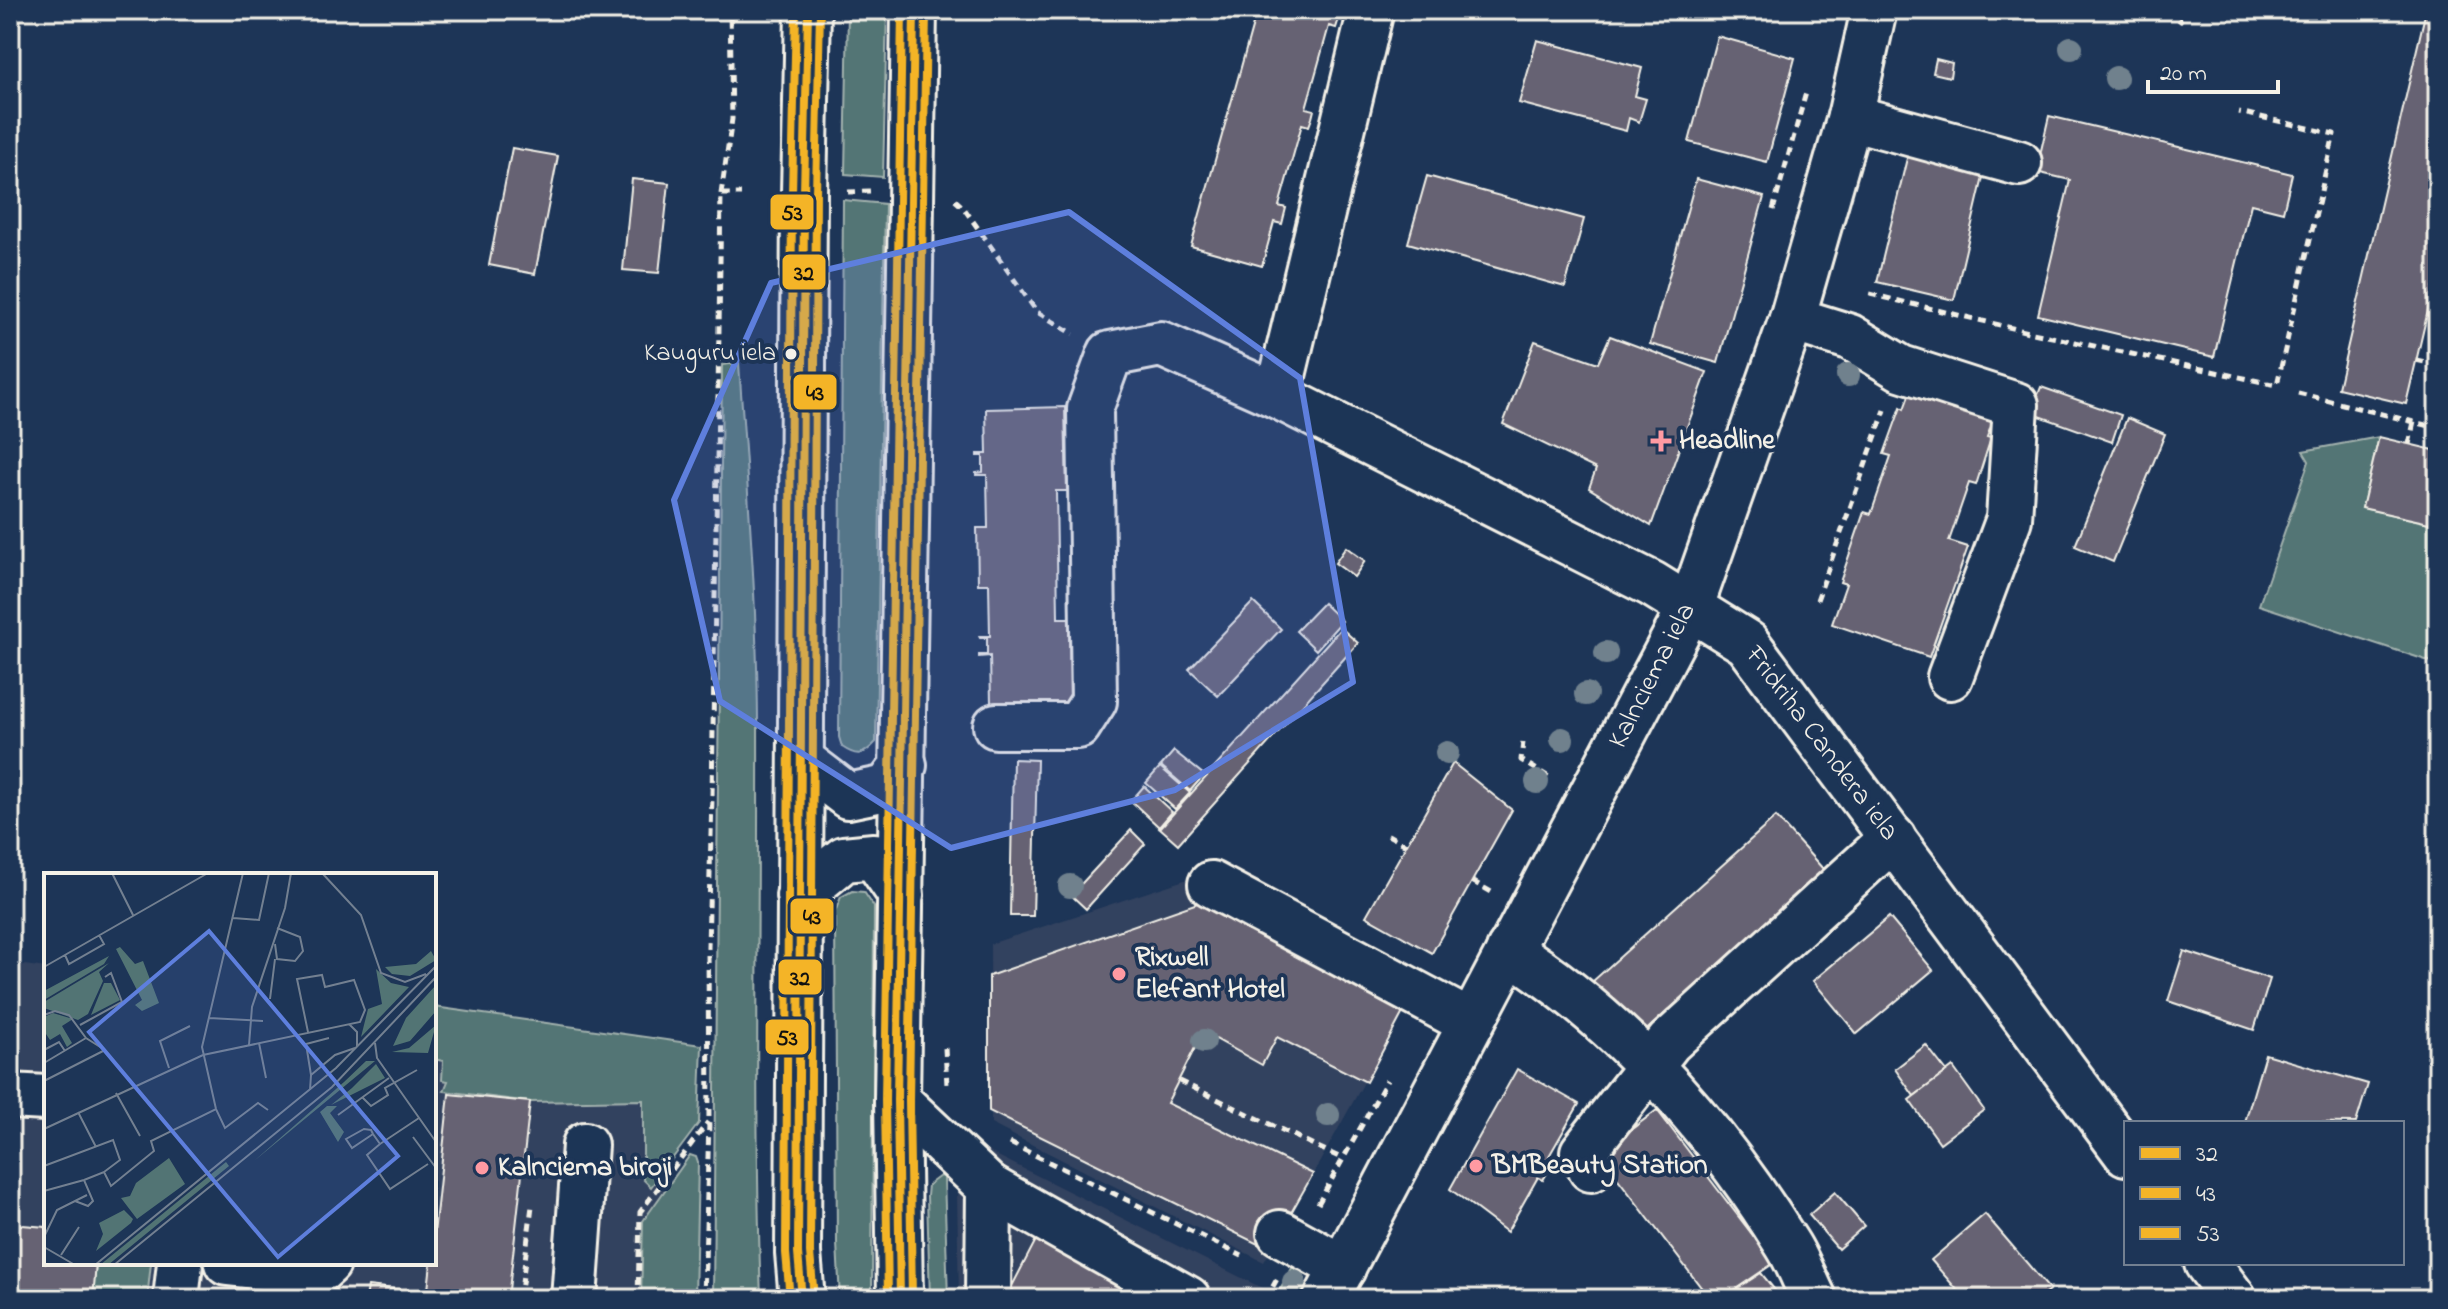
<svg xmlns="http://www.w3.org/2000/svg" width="2448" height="1309" font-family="'Indie Flower',sans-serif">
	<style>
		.built { fill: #33425f }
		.green { fill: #527474; stroke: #a3b2ae; stroke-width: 2 }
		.building { fill: #666273; stroke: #f4f1e8; stroke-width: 2 }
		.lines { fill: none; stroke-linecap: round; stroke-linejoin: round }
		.minor-casing { stroke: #f4f1e8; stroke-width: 50 }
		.major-casing { stroke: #f4f1e8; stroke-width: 50 }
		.path { stroke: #f4f1e8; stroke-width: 5; stroke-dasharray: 8 6; stroke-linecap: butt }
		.minor { stroke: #1d3557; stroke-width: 44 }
		.major { stroke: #1d3557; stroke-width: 44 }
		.bus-1-casing { stroke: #1d3557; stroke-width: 14 }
		.bus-2-casing { stroke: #1d3557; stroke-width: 14 }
		.bus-3-casing { stroke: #1d3557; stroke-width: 14 }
		.bus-1 { stroke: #f4b427; stroke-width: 8 }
		.bus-2 { stroke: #f4b427; stroke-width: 8 }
		.bus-3 { stroke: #f4b427; stroke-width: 8 }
		.tree { fill: #70818d }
		.marked { fill: #5e7fdd; fill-opacity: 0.2; stroke: #5e7fdd; stroke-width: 6; stroke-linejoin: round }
		.bus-dot { fill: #f4f1e8; stroke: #1d3557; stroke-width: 3 }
		.poi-dot { fill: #ff9aa2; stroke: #1d3557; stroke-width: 3 }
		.labels { text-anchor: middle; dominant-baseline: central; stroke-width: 8; stroke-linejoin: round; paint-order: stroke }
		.bus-label { font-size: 26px; fill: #f4f1e8; stroke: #1d3557; text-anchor: end }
		.poi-label { font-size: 28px; font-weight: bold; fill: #f4f1e8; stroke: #1d3557; text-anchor: start }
		.street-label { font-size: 28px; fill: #f4f1e8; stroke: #1d3557 }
		.inset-road { fill: none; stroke: #738091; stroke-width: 2 }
		.view { fill: #5e7fdd; fill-opacity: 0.15; stroke: #5e7fdd; stroke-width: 4 }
		.inset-edge { fill: none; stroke: #f4f1e8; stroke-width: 4 }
		.line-badge { stroke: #1d3557; stroke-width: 3 }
		.pale-badge-label { font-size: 22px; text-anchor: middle; font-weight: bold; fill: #111 }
	</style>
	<rect width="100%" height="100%" fill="#1d3557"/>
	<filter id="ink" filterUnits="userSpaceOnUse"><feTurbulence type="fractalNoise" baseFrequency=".0125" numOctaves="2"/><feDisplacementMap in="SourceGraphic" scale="16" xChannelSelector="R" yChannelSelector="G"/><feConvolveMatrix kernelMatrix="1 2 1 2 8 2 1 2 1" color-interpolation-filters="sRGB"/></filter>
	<g filter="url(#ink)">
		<g class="built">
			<polygon points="1221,868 1421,980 1264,1262 991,1124 990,944"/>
			<polygon points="10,963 46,968 46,1263 434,1263 434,1007 674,1108 660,1299 10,1299"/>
			<polygon points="956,1135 1264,1289 1259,1299 959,1299"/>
		</g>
		<g class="green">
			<polygon points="848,10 887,10 883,177 845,174"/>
			<path d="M843,200l42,4 -9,538c-12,13 -18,16 -34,5l-3,-10z"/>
			<path d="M739,363c8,119 18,237 19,356 1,194 -4,387 3,580h-48l9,-934z"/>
			<polygon points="2379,437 2362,508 2438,525 2438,664 2259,605 2309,461 2303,451"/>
			<polygon points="852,891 864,892 874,907 872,1299 840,1299 837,1243 835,912 841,897"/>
			<polygon points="434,1007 702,1045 699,1123 651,1187 643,1179 643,1100 530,1102 444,1091 448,1081 442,1080 443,1061 434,1059"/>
			<polygon points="690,1155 696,1157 698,1163 695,1299 641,1299 643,1221"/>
			<polygon points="940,1176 944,1177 948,1299 930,1299 927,1196 928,1185"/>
			<polygon points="1296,1261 1305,1279 1299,1299 1275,1299"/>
			<polygon points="96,1263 151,1263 147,1299 93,1299"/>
		</g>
		<g class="building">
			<polygon points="1257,10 1341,12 1336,28 1329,26 1306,108 1314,110 1312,118 1309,126 1302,124 1279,206 1286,208 1282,224 1274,222 1262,266 1191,246"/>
			<polygon points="2426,10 2438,10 2438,268 2406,404 2338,388"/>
			<polygon points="1717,36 1795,58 1767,162 1689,142"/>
			<polygon points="1537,40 1642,68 1635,96 1646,99 1639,122 1629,118 1626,131 1519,103"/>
			<polygon points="1936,59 1952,63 1950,77 1933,73"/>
			<polygon points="2049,116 2292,174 2283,212 2251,204 2214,357 2038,315 2070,180 2036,172"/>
			<polygon points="512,148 558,156 535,274 489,265"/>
			<polygon points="1908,154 1984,173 1954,300 1877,282"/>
			<polygon points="1427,176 1584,219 1565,287 1408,243"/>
			<polygon points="632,179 669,183 659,273 623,270"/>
			<polygon points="1696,179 1764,197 1718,363 1650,344"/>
			<polygon points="1610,336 1707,372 1651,526 1589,488 1596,469 1503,424 1535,341 1598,363"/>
			<polygon points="2041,387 2121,415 2112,442 2031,413"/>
			<polygon points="1911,390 1942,400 1940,404 1962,411 1963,407 1994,418 1987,437 1991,438 1976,485 1969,483 1949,541 1968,547 1929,657 1832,624 1846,584 1840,582 1864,512 1871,514 1891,456 1884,454 1901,407 1904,409"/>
			<polygon points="1065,407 1067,491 1056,491 1057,553 1058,618 1069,618 1070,702 991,703 990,656 979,657 979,655 987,655 987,638 980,638 979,636 990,636 989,584 978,584 977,528 988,528 987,475 976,475 976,473 983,472 983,456 977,456 977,454 987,454 986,409"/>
			<polygon points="2127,418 2165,434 2113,562 2075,546"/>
			<polygon points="2379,437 2438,451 2438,525 2362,508"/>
			<polygon points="1346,547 1365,561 1354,577 1335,563"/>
			<polygon points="1253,602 1281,629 1218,696 1189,669"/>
			<polygon points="1323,603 1342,621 1316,650 1296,631"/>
			<polygon points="1341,628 1358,643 1178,844 1160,828"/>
			<polygon points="1174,751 1204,775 1190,791 1161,766"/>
			<polygon points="1013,759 1037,760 1033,916 1010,916"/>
			<polygon points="1453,763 1512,810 1432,953 1366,916"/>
			<polygon points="1160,767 1190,793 1175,809 1146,783"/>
			<polygon points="1144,786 1172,812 1159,827 1131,801"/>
			<polygon points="1776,817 1824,870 1641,1035 1593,981"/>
			<polygon points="1131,830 1145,844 1086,909 1071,895"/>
			<polygon points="1209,899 1407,1005 1366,1082 1277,1037 1262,1065 1203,1032 1167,1103 1313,1174 1270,1250 989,1111 989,976"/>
			<polygon points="1889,917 1933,970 1857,1034 1813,981"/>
			<polygon points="2184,951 2270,979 2254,1030 2168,1001"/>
			<polygon points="1926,1045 1947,1072 1914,1096 1895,1069"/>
			<polygon points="2265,1054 2368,1084 2356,1123 2245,1122"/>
			<polygon points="1953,1067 1984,1110 1940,1143 1909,1100"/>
			<polygon points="1517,1069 1579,1104 1549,1156 1555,1159 1543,1180 1538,1177 1507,1232 1450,1189"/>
			<polygon points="449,1094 530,1102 508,1299 427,1299 431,1263 434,1263 434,1234"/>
			<polygon points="1657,1110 1774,1263 1721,1299 1710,1299 1599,1154"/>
			<polygon points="1835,1192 1864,1226 1838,1249 1809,1215"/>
			<polygon points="1985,1214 2050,1290 2039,1299 1965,1299 1931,1260"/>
			<polygon points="10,1224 46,1227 46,1263 96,1263 93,1299 10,1299"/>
			<polygon points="1037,1238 1152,1299 1027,1299 1010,1290"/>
			<polygon points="1761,1273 1782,1299 1721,1299"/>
			<polygon points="2432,1283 2438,1285 2438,1299 2427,1299"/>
			<polygon points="368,1286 428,1293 427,1299 366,1299"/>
		</g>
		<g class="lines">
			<defs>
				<g id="minor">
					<polyline points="1850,117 2019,163"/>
					<polyline points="1792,319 1850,337 1901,368 2016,405 2009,519 1950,677"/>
					<polyline points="1278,396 1652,584 1747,643 2126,1153"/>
					<polyline points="996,726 1078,726 1094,701 1090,409 1110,354 1161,344 1278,396 1371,10"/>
					<polyline points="1211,884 1471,1023"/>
					<path d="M1509,950c115,73 207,180 278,294 11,17 18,37 27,55"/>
					<polyline points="10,1096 46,1098"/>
					<polyline points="897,1100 989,1187 988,1299"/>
					<polyline points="1591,1169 1583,1152 1669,1042 1893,838"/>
					<polyline points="989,1187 1188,1299"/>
					<polyline points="1280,1233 1343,1268"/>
					<polyline points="227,1263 317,1273 328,1263"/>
					<polyline points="2207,1263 2234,1299"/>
					<polyline points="176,1299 180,1263"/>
					<polyline points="574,1299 585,1145"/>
					<polyline points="1326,1299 1691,606 1792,319 1850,117 1874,10"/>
				</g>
				<g id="major">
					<polyline points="801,760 848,796 887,788 904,765"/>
					<polyline points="799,896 844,859 874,856 901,895"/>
					<polyline points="802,1299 798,1253 804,193 808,10"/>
					<polyline points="900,1299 897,1100 914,10"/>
				</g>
			</defs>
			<use href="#minor" class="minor-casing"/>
			<use href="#major" class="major-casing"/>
			<g class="path">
				<polyline points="1802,10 1828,14"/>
				<polyline points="2167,10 2182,22"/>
				<polyline points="848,192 870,191"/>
				<polyline points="721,194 732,119 730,10"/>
				<polyline points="955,200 963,207 1037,312 1074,334"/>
				<polyline points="1773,210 1807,89"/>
				<polyline points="1870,294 2033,333 2277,385 2334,134 2239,112"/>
				<polyline points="2416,360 2438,365"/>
				<polyline points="2298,393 2438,428"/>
				<polyline points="2409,444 2414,422"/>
				<polyline points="1817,600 1885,410"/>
				<polyline points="1523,742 1521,760 1552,779"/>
				<polyline points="1388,835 1406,845"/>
				<polyline points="1472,881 1493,893"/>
				<polyline points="945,1048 947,1085"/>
				<polyline points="1179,1081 1343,1159"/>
				<polyline points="1010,1143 1242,1256"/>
				<polyline points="1318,1204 1387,1080"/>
				<polyline points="520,1299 532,1206"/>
				<polyline points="638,1299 640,1212 708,1122"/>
				<polyline points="704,1299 709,1122 708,947 712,798 721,194 741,194"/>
				<polyline points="1266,1299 1277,1279"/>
			</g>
			<use href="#minor" class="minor"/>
			<use href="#major" class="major"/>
			<defs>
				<g id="bus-1">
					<polyline points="802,1299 798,1253 804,193 808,10"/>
					<polyline points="900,1299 897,1100 914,10"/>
				</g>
				<g id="bus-2">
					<polyline points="814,1298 810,1253 816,193 820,10"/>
					<polyline points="912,1299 909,1100 926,10"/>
				</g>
				<g id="bus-3">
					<polyline points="790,1299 786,1253 792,193 796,10"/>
					<polyline points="888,1299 885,1100 902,10"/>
				</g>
			</defs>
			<use href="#bus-1" class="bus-1-casing"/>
			<use href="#bus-2" class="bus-2-casing"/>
			<use href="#bus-3" class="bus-3-casing"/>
			<use href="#bus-1" class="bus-1"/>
			<use href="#bus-2" class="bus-2"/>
			<use href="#bus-3" class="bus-3"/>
		</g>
		<g class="tree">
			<circle cx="2071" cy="48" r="12"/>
			<circle cx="2116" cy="78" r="12"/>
			<circle cx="1848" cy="375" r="12"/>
			<circle cx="1606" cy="653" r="12"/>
			<circle cx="1586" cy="694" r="12"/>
			<circle cx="1562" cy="739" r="12"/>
			<circle cx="1447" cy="753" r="12"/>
			<circle cx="1537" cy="782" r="12"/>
			<circle cx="1070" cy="886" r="12"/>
			<circle cx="1204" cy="1041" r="12"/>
			<circle cx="1328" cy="1115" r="12"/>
			<circle cx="1294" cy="1282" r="12"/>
		</g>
	</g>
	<path class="marked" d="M1069,212l231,166 53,304 -178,108 -224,58 -231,-147 -46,-201 97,-217z"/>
	<circle class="bus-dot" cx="791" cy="354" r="7"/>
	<g class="poi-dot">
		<path d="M1657 429h8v8h8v8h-8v8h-8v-8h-8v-8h8z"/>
		<circle cx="1119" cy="974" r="8"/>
		<circle cx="1476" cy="1166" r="8"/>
		<circle cx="482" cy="1168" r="8"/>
	</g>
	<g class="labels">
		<g class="bus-label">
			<text x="776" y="354">Kauguru iela</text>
		</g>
		<g class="poi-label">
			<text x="1679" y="441">Headline</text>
			<text x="1135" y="958">Rixwell<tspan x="1135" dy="32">Elefant Hotel</tspan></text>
			<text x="1492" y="1166">BMBeauty Station</text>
			<text x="498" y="1168">Kalnciema biroji</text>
		</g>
		<g class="street-label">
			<text transform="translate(1653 676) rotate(-63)">Kalnciema iela</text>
			<text transform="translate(1821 744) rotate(53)">Fridriha Candera iela</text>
		</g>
	</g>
	<g transform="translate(44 873)">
		<rect width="392" height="392" fill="#1d3557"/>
		<path d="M76,74l15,17 8,-3 16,42 -17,8 -7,-6 7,-5 -26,-51zM387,78l5,9 -26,16 -18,-2 -7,-7 31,-3zM65,83l-5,8 -60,36v-9zM65,90l-10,9 4,9 -15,33 -10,6 -34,-12v-6zM332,96l15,14 18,4 -48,50 7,-28 14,-5zM60,110h7l9,17 -29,15zM392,112v26l-26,30 -17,5 13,-28zM9,140l20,6 -11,7 10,17 -5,4 -7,-13 -10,6 -6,-9v-14zM392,152l-8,28 -36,-1 17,-4zM322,188h9l-121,100 90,-79zM332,191l9,14 -54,27 21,-17zM283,233h10l-7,7 14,19 -6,10 -18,-30zM125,285l16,26 -48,35 -16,-21 9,-2 6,-13zM182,289l3,4 -121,99h-8zM80,337l9,9 -2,4 -35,28 7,-17 -4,-11z" fill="#527474"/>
		<path class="inset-road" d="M68,0l21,42M278,0l39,42 20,58 24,9 21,-8M189,45l26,2 10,-47M231,71l2,15 18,2 8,-10 -3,-14 -23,-9M21,82l4,9 35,-20 -5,-9M0,94l164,-94M226,126l5,-40M0,142l11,-4 14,4 17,23 19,12M165,145l54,3M305,151l8,8v15M36,152l42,-23 -11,-29 -6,4M215,170l7,35M331,170l2,15 59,84M205,172l3,-38 33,-99 6,-35M0,177l15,-8 6,9M0,190l42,-25M125,195l-9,-27 30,-15M267,202l-5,-31 23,-6M0,208l61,-31M266,217l1,-15 24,-20 20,-7M72,220l24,43M318,224l9,9 17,-11 -3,-7 32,-18M172,236l-14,-62 41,-174M34,239l18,35M294,242l51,-37M0,256l159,-74 157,-33 5,-12 -11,-30 -29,7 -3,-12 -25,4 11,53M329,261l-21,14 -6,-9 18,-10 7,1 2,4 7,10 39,-26M369,264l23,31M336,271l-13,11 23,34 38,-25M0,293l69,-26 7,20 -16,12M40,307l20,-8 7,14 43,-35 -3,-10 65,-32 9,19 33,-25 10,7M0,318l40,-11 9,21 -5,5 -13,-5M0,364l13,-27 30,-15M0,374l31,18M17,382l18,-28M51,392l241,-197 100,-102M70,392l218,-178 104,-110"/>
		<path class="view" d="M165,58l189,225 -120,101 -189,-225z"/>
		<rect width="392" height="392" class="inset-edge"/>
	</g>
	<g class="line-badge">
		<rect x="769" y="193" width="46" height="38" rx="8" fill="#f4b427"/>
		<rect x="781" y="253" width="46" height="38" rx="8" fill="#f4b427"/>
		<rect x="792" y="373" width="46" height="38" rx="8" fill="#f4b427"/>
		<rect x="789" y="897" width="46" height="38" rx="8" fill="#f4b427"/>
		<rect x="777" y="958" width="46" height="38" rx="8" fill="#f4b427"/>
		<rect x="764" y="1018" width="46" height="38" rx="8" fill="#f4b427"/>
	</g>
	<g class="pale-badge-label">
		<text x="792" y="220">53</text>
		<text x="804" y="280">32</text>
		<text x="815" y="400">43</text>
		<text x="812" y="924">43</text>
		<text x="800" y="985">32</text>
		<text x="787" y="1045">53</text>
	</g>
	<rect width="2448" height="1309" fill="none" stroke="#1d3557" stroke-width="40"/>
	<rect x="20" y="20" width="2408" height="1269" fill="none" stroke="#f4f1e8" stroke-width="3" filter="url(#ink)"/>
	<rect x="2124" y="1121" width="280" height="144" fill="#1d3557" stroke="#738091" stroke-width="2"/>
	<rect x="2140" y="1147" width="40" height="12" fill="#f4b427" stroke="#738091" stroke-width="2"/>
	<text x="2196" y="1161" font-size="24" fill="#f4f1e8">32</text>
	<rect x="2140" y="1187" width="40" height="12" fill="#f4b427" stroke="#738091" stroke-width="2"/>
	<text x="2196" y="1201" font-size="24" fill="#f4f1e8">43</text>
	<rect x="2140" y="1227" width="40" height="12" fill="#f4b427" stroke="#738091" stroke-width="2"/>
	<text x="2196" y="1241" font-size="24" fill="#f4f1e8">53</text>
	<path d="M2148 80v12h130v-12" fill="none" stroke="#f4f1e8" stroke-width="4"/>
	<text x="2160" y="80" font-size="24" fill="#f4f1e8" stroke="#1d3557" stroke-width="6" paint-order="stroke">20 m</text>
</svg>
